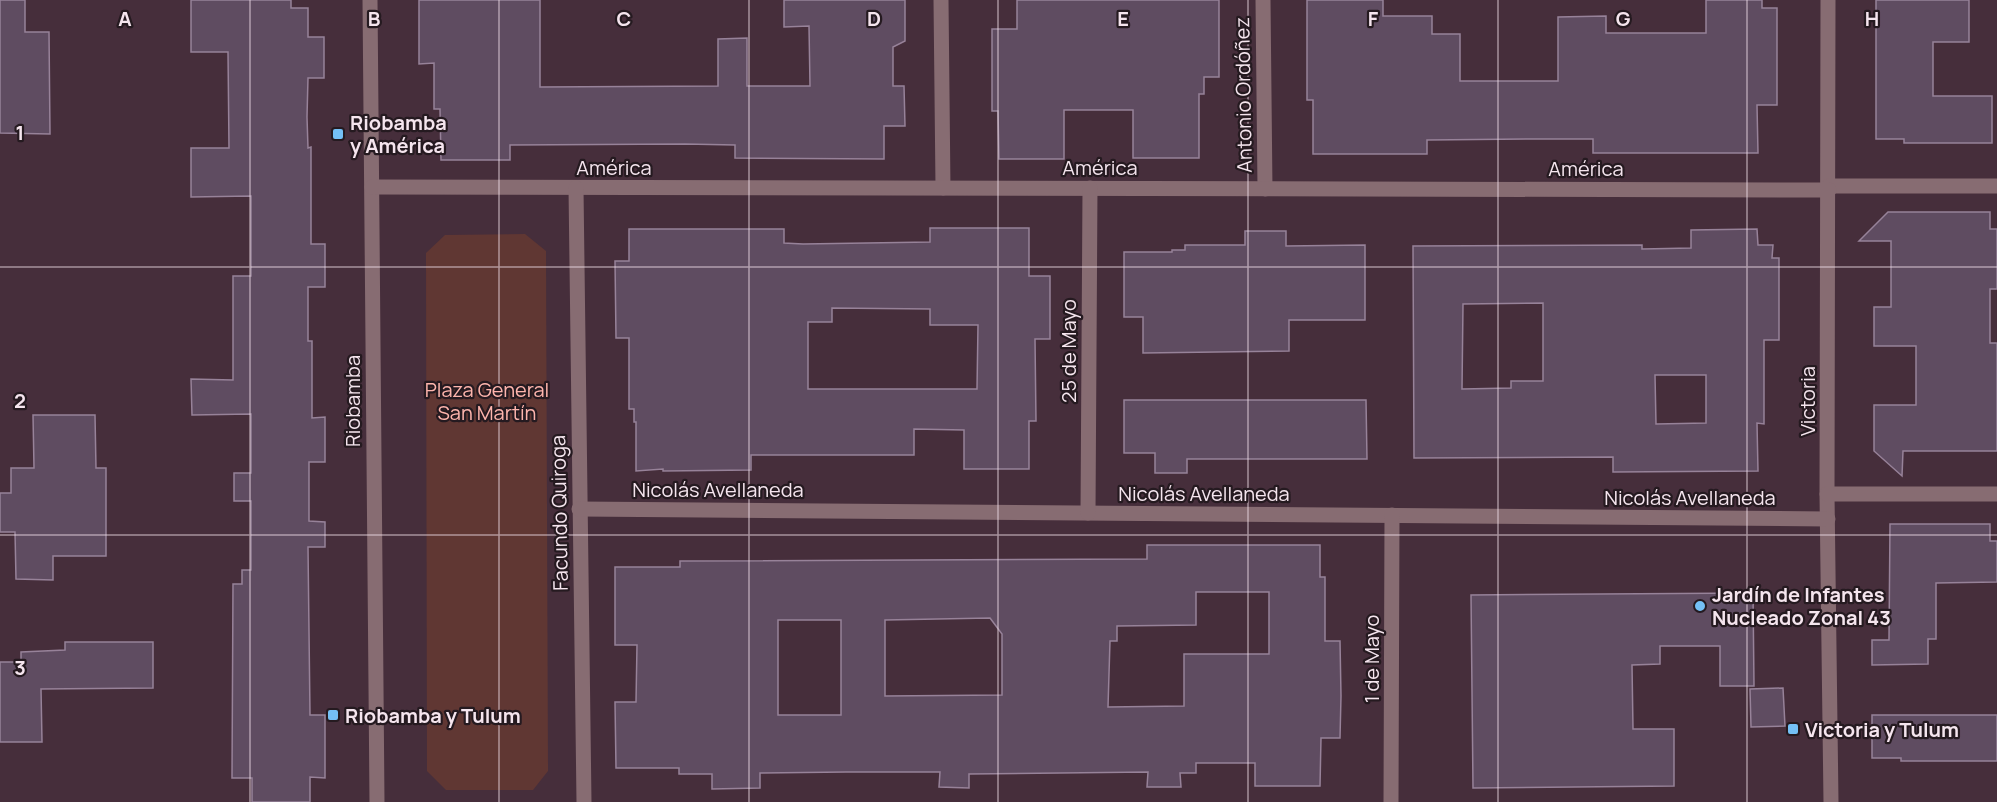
<svg xmlns="http://www.w3.org/2000/svg" width="1997" height="802" font-family="Manrope,sans-serif">
	<style>
		.green { fill: #603733 }
		.building { fill: #5f4c61; stroke: #978299; stroke-width: 1.5; fill-rule: evenodd }
		.lines { fill: none; stroke-linecap: round; stroke-linejoin: round }
		.minor { stroke: #876c72; stroke-width: 15 }
		.grid { fill: none; stroke: #f5e5ee; stroke-width: 1.5; stroke-opacity: 0.55 }
		.poi-dot { fill: #74c0f6; stroke: #251a20; stroke-width: 2 }
		.labels { text-anchor: middle; dominant-baseline: central; stroke-width: 4.5; stroke-linejoin: round; paint-order: stroke }
		.street-label { font-size: 20px; fill: #f5e5ee; stroke: #251a20 }
		.poi-label { font-size: 20px; font-weight: bold; fill: #f5e5ee; stroke: #251a20; text-anchor: start }
		.park-label { font-size: 20px; fill: #feb5ad; stroke: #251a20 }
		.grid-label { font-size: 20px; text-anchor: middle; font-weight: bold; fill: #f5e5ee; stroke: #251a20; stroke-width: 4.5; stroke-linejoin: round; paint-order: stroke }
	</style>
	<rect width="100%" height="100%" fill="#462e3b"/>
	<polygon class="green" points="525,234 546,251 548,771 533,790 446,790 427,771 426,253 445,235"/>
	<g class="building">
		<polygon points="0,0 25,0 25,32 49,32 50,134 0,133"/>
		<polygon points="191,0 291,0 291,8 308,8 308,37 324,37 324,78 308,78 307,117 308,148 311,147 311,244 325,244 325,287 308,287 308,341 312,341 312,418 325,417 325,462 309,462 309,521 325,522 325,547 308,547 310,715 325,715 325,778 310,777 310,802 252,802 252,778 232,778 233,584 242,584 242,570 251,570 251,501 234,501 234,473 251,473 251,414 192,415 191,379 233,380 233,276 251,276 251,196 191,197 191,148 229,148 228,52 191,52"/>
		<polygon points="419,0 540,0 540,87 718,86 718,39 747,38 747,86 810,86 809,26 784,27 784,0 905,0 905,41 893,47 893,86 904,86 905,126 884,126 884,159 735,158 735,145 685,144 510,145 510,160 441,160 440,109 434,109 434,63 419,64"/>
		<polygon points="1017,0 1219,0 1219,77 1204,77 1204,94 1199,94 1199,158 1133,158 1133,110 1064,110 1064,159 999,159 998,111 992,111 992,29 1017,29"/>
		<polygon points="1307,0 1383,0 1383,16 1432,16 1432,34 1460,34 1460,81 1558,81 1558,17 1606,16 1606,33 1706,33 1706,0 1762,0 1762,8 1777,8 1777,105 1757,105 1758,153 1593,153 1593,139 1534,139 1427,140 1427,154 1313,154 1313,100 1307,100"/>
		<polygon points="1876,0 1969,0 1969,42 1933,42 1933,96 1992,96 1992,143 1904,143 1904,139 1876,139"/>
		<polygon points="1888,212 1990,212 1990,229 1997,229 1997,289 1990,289 1990,343 1997,343 1997,451 1903,451 1902,476 1874,451 1874,405 1916,405 1916,346 1874,346 1874,307 1891,307 1891,241 1859,241"/>
		<path d="M930,228h99v48h21v63h-15l1,82h-7v48h-65v-39l-50,-1v26h-163v15l-88,1v-2l-27,2v-49h-2v-13h-5v-71h-13l-1,-77h14v-32h155v14l19,1 127,-2zM832,308l98,1v16h48l-1,64h-169v-67h24z"/>
		<path d="M1757,229l1,16h15l-1,13h7v82h-15v84l-7,-1 1,48 -145,1v-15l-199,1 -1,-212 229,-1v4l49,-1v-18zM1543,303v78h-32v7l-49,1 1,-85zM1655,375h51v48l-50,1z"/>
		<polygon points="1245,231 1286,231 1286,246 1365,245 1365,320 1289,320 1289,351 1143,353 1143,317 1124,317 1124,252 1172,252 1172,250 1185,250 1185,245 1245,245"/>
		<polygon points="1124,400 1366,400 1367,459 1187,459 1187,473 1155,473 1155,453 1124,453"/>
		<polygon points="33,415 95,415 96,468 106,468 106,556 53,556 53,580 16,579 15,532 0,532 0,493 11,493 11,468 34,468"/>
		<polygon points="1890,524 1990,524 1990,541 1997,541 1997,582 1936,583 1936,639 1928,639 1928,664 1872,665 1872,640 1889,640"/>
		<path d="M1147,545h173v32h5v64h15l1,55 -1,42h-19l-1,48h-65v-23h-59v10h-16l1,14h-34l1,-15 -179,2v14l-30,-1 1,-15h-94l-86,1v15l-48,1v-15h-33v-6h-63l-1,-66h21l1,-57h-22v-78h65v-6l467,-2zM1196,592h73v62h-85v52l-76,1 2,-66h7v-15l79,-1zM990,618l12,16v61l-117,1v-76zM778,620h63v95h-63z"/>
		<polygon points="1753,593 1754,686 1720,686 1720,646 1660,646 1660,664 1632,665 1633,729 1674,729 1674,786 1473,788 1471,595"/>
		<polygon points="65,642 153,642 153,688 41,689 42,742 0,742 0,662 21,662 21,652 65,650"/>
		<polygon points="1783,688 1785,726 1751,727 1750,689"/>
		<polygon points="1872,715 1997,715 1997,761 1901,761 1901,758 1872,758"/>
	</g>
	<g class="lines">
		<g class="minor">
			<polyline points="370,0 377,802"/>
			<polyline points="941,0 943,188"/>
			<polyline points="1263,0 1265,189"/>
			<polyline points="1828,0 1827,494 1831,802"/>
			<polyline points="1829,186 1997,186"/>
			<polyline points="372,187 1829,190"/>
			<polyline points="576,188 584,802"/>
			<polyline points="1827,494 1997,494"/>
			<polyline points="579,509 1828,519"/>
			<polyline points="1088,513 1090,188"/>
			<polyline points="1391,802 1392,515"/>
		</g>
	</g>
	<path class="grid" d="M250,0v802M499,0v802M749,0v802M998,0v802M1248,0v802M1498,0v802M1747,0v802M0,267h1997M0,535h1997"/>
	<g class="poi-dot">
		<rect x="332" y="128" width="12" height="12" rx="3"/>
		<circle cx="1700" cy="606" r="6"/>
		<rect x="327" y="709" width="12" height="12" rx="3"/>
		<rect x="1787" y="723" width="12" height="12" rx="3"/>
	</g>
	<g class="labels">
		<g class="street-label">
			<text transform="translate(1243 95) rotate(-91)">Antonio Ordóñez</text>
			<text x="614" y="167">América</text>
			<text x="1100" y="167">América</text>
			<text x="1586" y="168">América</text>
			<text transform="translate(1068 351) rotate(-90)">25 de Mayo</text>
			<text transform="translate(352 401) rotate(-90)">Riobamba</text>
			<text transform="translate(1807 401) rotate(-90)">Victoria</text>
			<text x="718" y="489">Nicolás Avellaneda</text>
			<text x="1204" y="493">Nicolás Avellaneda</text>
			<text x="1690" y="497">Nicolás Avellaneda</text>
			<text transform="translate(559 513) rotate(-91)">Facundo Quiroga</text>
			<text transform="translate(1371 659) rotate(-90)">1 de Mayo</text>
		</g>
		<g class="poi-label">
			<text x="350" y="122">Riobamba<tspan x="350" dy="23">y América</tspan></text>
			<text x="1712" y="594">Jardín de Infantes<tspan x="1712" dy="23">Nucleado Zonal 43</tspan></text>
			<text x="345" y="715">Riobamba y Tulum</text>
			<text x="1805" y="729">Victoria y Tulum</text>
		</g>
		<g class="park-label">
			<text x="487" y="389">Plaza General<tspan x="487" dy="23">San Martín</tspan></text>
		</g>
	</g>
	<g class="grid-label">
		<text x="125" y="26">A</text>
		<text x="374" y="26">B</text>
		<text x="624" y="26">C</text>
		<text x="874" y="26">D</text>
		<text x="1123" y="26">E</text>
		<text x="1373" y="26">F</text>
		<text x="1623" y="26">G</text>
		<text x="1872" y="26">H</text>
		<text x="20" y="140">1</text>
		<text x="20" y="408">2</text>
		<text x="20" y="675">3</text>
	</g>
</svg>
